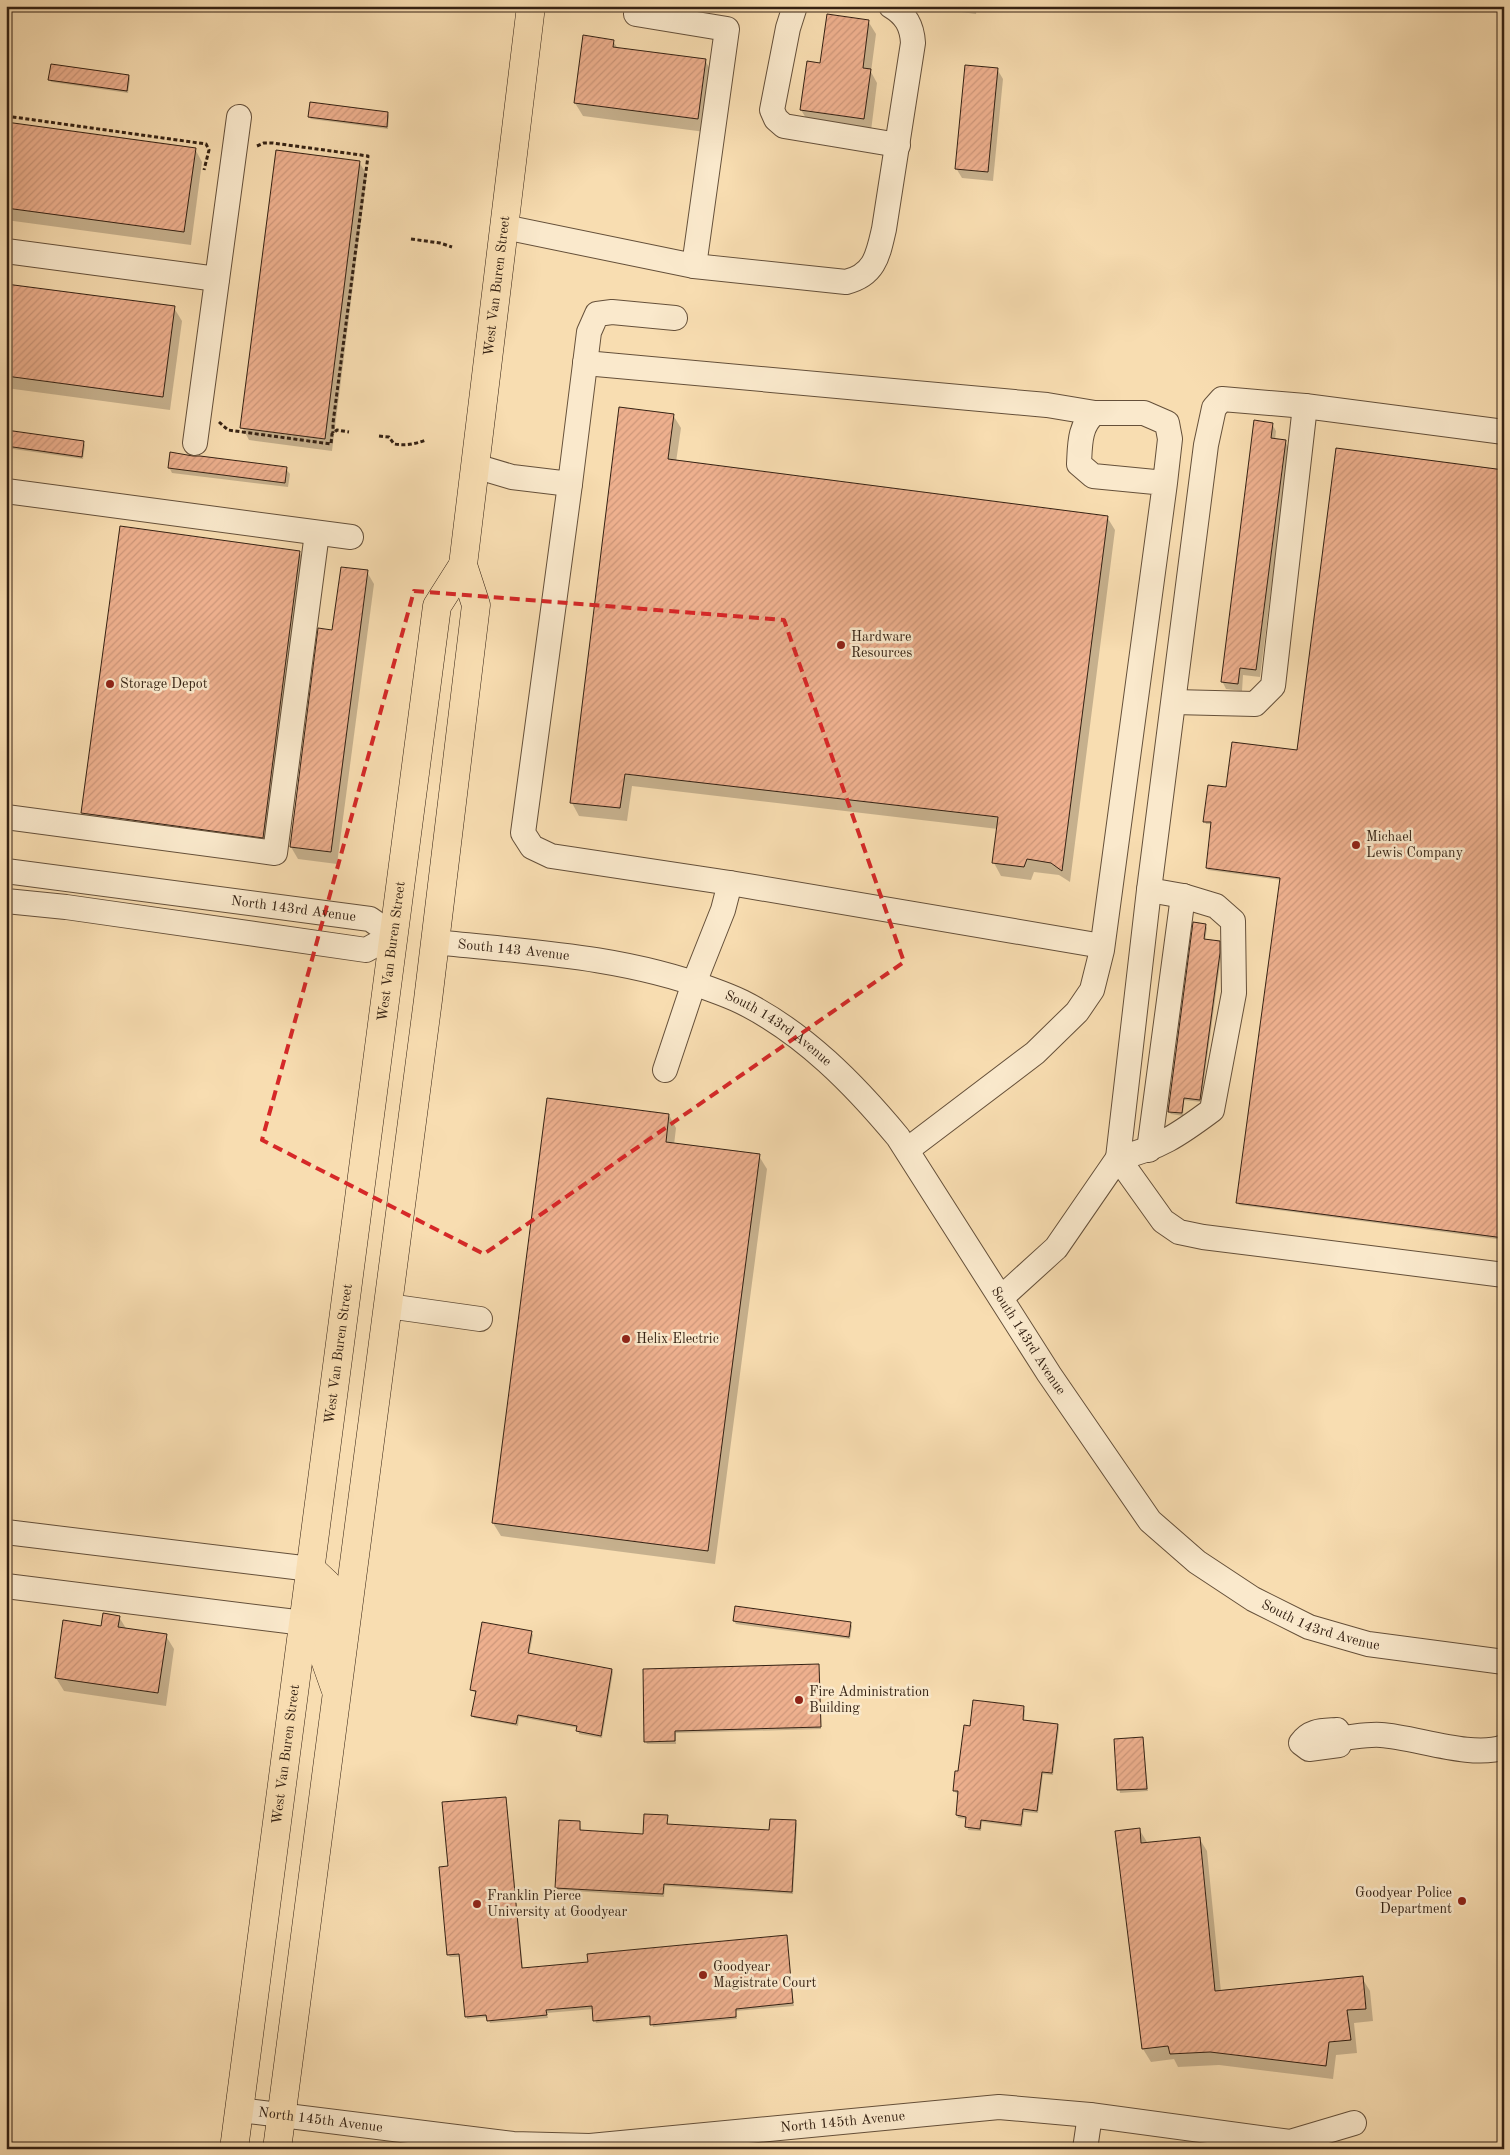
<svg xmlns="http://www.w3.org/2000/svg" width="1510" height="2155" font-family="'Old Standard TT',serif">
	<style>
		.shadow { fill: #0003 }
		.building { fill: url(#building-hatch); stroke: #342113 }
		.lines { fill: none; stroke-linecap: round; stroke-linejoin: round }
		.minor-casing { stroke: #65503a; stroke-width: 26 }
		.major-casing { stroke: #342113; stroke-width: 29 }
		.path { stroke: #342113; stroke-width: 3; stroke-dasharray: 4 2.5; stroke-linecap: butt }
		.minor { stroke: #fae9cc; stroke-width: 24 }
		.major { stroke: #f8ddb1; stroke-width: 28 }
		.marked { fill: none; stroke: #d62828; stroke-width: 4; stroke-dasharray: 10 6; stroke-linejoin: round }
		.poi-dot { fill: #8f2418; stroke: #fae9cc; stroke-width: 2 }
		.labels { text-anchor: middle; dominant-baseline: central; stroke-width: 5; stroke-linejoin: round; paint-order: stroke }
		.street-label { font-size: 14px; fill: #342113; stroke: #fae9cc }
		.poi-label { font-size: 14px; fill: #342113; stroke: #fae9cc; text-anchor: start }
	</style>
	<defs>
		<pattern id="building-hatch" width="6" height="6" patternUnits="userSpaceOnUse" patternTransform="scale(1.25)"><rect width="6" height="6" fill="#eeb08e"/><path d="M-1 1l2-2M0 6l6-6M5 7l2-2" fill="none" stroke="#cd977a"/></pattern>
	</defs>
	<rect width="100%" height="100%" fill="#f8ddb1"/>
	<filter id="stains"><feTurbulence type="fractalNoise" baseFrequency=".004" numOctaves="4"/><feColorMatrix values="0 0 0 0 .2 0 0 0 0 .09 0 0 0 0 .02 0 0 0 .5 -.17"/></filter>
	<radialGradient id="worn" r=".72"><stop offset=".6" stop-color="#630" stop-opacity="0"/><stop offset="1" stop-color="#630" stop-opacity=".3"/></radialGradient>
	<g class="shadow">
		<polygon points="939,6 977,6 976,14 940,9"/>
		<polygon points="868,21 876,34 871,72 877,83 871,131 809,123 801,110 821,64"/>
		<polygon points="613,41 618,49 705,60 712,73 705,132 583,116 575,103"/>
		<polygon points="997,69 1003,79 993,181 962,178 956,168"/>
		<polygon points="129,76 130,79 128,93 51,82 50,80"/>
		<polygon points="388,113 389,116 388,129 311,119 309,117"/>
		<polygon points="6,123 195,149 202,162 191,245 6,220"/>
		<polygon points="359,162 367,175 332,451 249,440 242,427"/>
		<polygon points="6,285 174,308 182,321 170,410 6,388"/>
		<polygon points="673,415 681,428 676,462 1107,517 1115,530 1070,882 1059,875 1034,872 1031,880 1001,876 994,863 998,829 632,786 627,821 579,816 572,803"/>
		<polygon points="1272,424 1276,431 1275,440 1285,441 1289,449 1260,677 1243,675 1242,691 1226,689 1222,681"/>
		<polygon points="6,436 83,442 85,445 83,459 6,448"/>
		<polygon points="169,467 286,469 290,474 288,487 172,473"/>
		<polygon points="1504,471 1504,1240 1239,1205 1238,1203 1281,880 1208,870 1207,867 1212,824 1206,824 1205,821 1227,788 1298,751"/>
		<polygon points="299,552 307,565 270,850 90,826 82,813"/>
		<polygon points="367,572 374,584 337,864 298,859 291,847 333,631"/>
		<polygon points="1205,925 1207,928 1205,941 1219,942 1221,957 1201,1102 1184,1100 1183,1116 1171,1114 1169,1112"/>
		<polygon points="669,1115 676,1128 674,1145 759,1156 767,1169 715,1564 501,1536 493,1523"/>
		<polygon points="119,1617 127,1630 166,1636 174,1649 166,1706 64,1691 56,1678 102,1627"/>
		<polygon points="734,1621 850,1623 852,1626 850,1639 736,1624"/>
		<polygon points="531,1632 533,1635 529,1655 612,1670 613,1672 602,1738 579,1734 578,1728 519,1717 518,1726 474,1718 473,1715 476,1693 471,1690"/>
		<polygon points="818,1666 821,1729 676,1733 676,1744 647,1744 646,1742"/>
		<polygon points="1023,1708 1025,1710 1024,1721 1058,1725 1059,1728 1053,1775 1043,1774 1038,1813 1024,1812 1022,1827 982,1822 981,1831 968,1830 967,1819 958,1818 957,1815 959,1794 956,1793 954,1790 971,1727"/>
		<polygon points="1143,1738 1148,1791 1120,1793 1115,1740"/>
		<polygon points="506,1798 523,1969 589,1963 786,1936 794,2006 736,2011 737,2019 653,2027 651,2018 596,2023 593,2009 547,2013 548,2018 490,2023 488,2017 467,2019 460,1957 450,1957 448,1955 450,1867"/>
		<polygon points="667,1817 668,1825 770,1831 795,1821 797,1824 793,1894 665,1886 664,1897 558,1890 556,1887 580,1822 581,1832 644,1835"/>
		<polygon points="1139,1829 1147,1842 1199,1838 1207,1851 1221,1992 1362,1978 1370,1991 1373,2021 1354,2023 1357,2053 1336,2055 1333,2079 1219,2065 1178,2067 1174,2059 1151,2062 1143,2049 1116,1832"/>
	</g>
	<g class="building">
		<polygon points="827,14 869,20 863,68 871,69 864,119 800,110 807,61 820,63"/>
		<polygon points="583,35 614,40 613,47 706,59 698,119 574,103"/>
		<polygon points="51,64 129,75 127,91 48,80"/>
		<polygon points="965,65 998,68 988,172 955,169"/>
		<polygon points="310,102 388,112 387,127 308,117"/>
		<polygon points="6,122 196,148 184,232 6,208"/>
		<polygon points="276,150 360,161 325,439 240,428"/>
		<polygon points="6,284 175,306 163,397 6,376"/>
		<polygon points="619,407 674,414 668,459 1108,516 1062,871 1051,863 1027,859 1024,867 992,863 998,817 625,774 620,808 570,803"/>
		<polygon points="1254,420 1273,423 1271,438 1286,440 1256,670 1240,668 1238,684 1221,682"/>
		<polygon points="6,430 84,441 82,457 6,446"/>
		<polygon points="1336,448 1504,470 1504,1238 1236,1203 1280,878 1206,868 1211,822 1203,822 1208,785 1226,787 1232,742 1297,750"/>
		<polygon points="170,452 193,456 200,456 287,467 285,483 168,468"/>
		<polygon points="120,526 300,551 263,838 81,813"/>
		<polygon points="341,567 368,570 331,852 290,847 318,628 332,630"/>
		<polygon points="1193,922 1206,924 1204,939 1220,941 1220,953 1200,1100 1184,1098 1182,1113 1168,1112"/>
		<polygon points="547,1098 669,1114 666,1142 760,1154 708,1551 492,1523"/>
		<polygon points="735,1606 851,1622 849,1637 733,1621"/>
		<polygon points="103,1613 120,1616 118,1627 167,1634 158,1693 55,1678 63,1620 101,1626"/>
		<polygon points="482,1622 532,1631 528,1653 612,1669 601,1736 576,1731 577,1726 518,1715 516,1724 471,1716 476,1691 470,1690"/>
		<polygon points="819,1664 821,1727 675,1731 675,1741 644,1742 643,1669"/>
		<polygon points="973,1700 1024,1706 1023,1720 1058,1724 1052,1773 1042,1772 1037,1811 1023,1809 1021,1825 981,1820 980,1829 965,1827 966,1817 956,1815 958,1791 953,1791 955,1771 958,1771 964,1725 970,1726"/>
		<polygon points="1143,1737 1147,1789 1117,1790 1114,1739"/>
		<polygon points="506,1797 522,1968 588,1962 587,1954 787,1935 793,2003 736,2009 736,2017 650,2025 650,2016 593,2021 592,2006 546,2010 547,2015 487,2021 486,2015 465,2017 459,1954 447,1955 439,1867 448,1866 442,1802"/>
		<polygon points="644,1814 668,1815 667,1824 769,1830 770,1819 796,1820 792,1892 664,1884 663,1894 555,1888 559,1820 580,1821 580,1830 643,1834"/>
		<polygon points="1140,1828 1141,1843 1200,1837 1215,1991 1363,1976 1366,2009 1347,2010 1351,2040 1329,2042 1326,2066 1210,2052 1170,2054 1168,2046 1142,2049 1115,1831"/>
	</g>
	<g class="lines">
		<defs>
			<g id="minor">
				<polyline points="795,6 788,28 772,110 776,119 784,126 898,145"/>
				<polyline points="504,227 694,266 727,29 636,14"/>
				<polyline points="6,251 217,279"/>
				<path d="M694,266l152,16c29,-7 32,-27 38,-53l29,-186c-1,-17 -7,-28 -22,-37"/>
				<polyline points="585,363 1047,405 1095,413"/>
				<polyline points="195,443 239,117"/>
				<polyline points="475,466 512,477 570,484 589,332 597,314 612,312 675,318"/>
				<polyline points="570,484 523,833 532,847 551,856 730,883 1102,946"/>
				<polyline points="6,491 351,537"/>
				<polyline points="1174,702 1255,704 1273,686 1305,406"/>
				<polyline points="6,817 275,853 317,533"/>
				<path id="s1" d="M6,871l364,48 23,16 -27,15 -300,-43 -60,-6"/>
				<polyline points="1149,890 1118,1158 1163,1221 1179,1232 1203,1237 1504,1275"/>
				<path id="s2" d="M435,942c93,10 187,14 275,47 11,4 22,8 32,13 62,31 112,82 156,135l151,237 101,147 47,41 56,37 56,28 59,17 136,18"/>
				<polyline points="665,1070 694,983 723,910 730,883"/>
				<path d="M907,1150l128,-97 42,-41 15,-22 10,-40 63,-467 5,-44 -3,-16 -23,-10h-49c-16,12 -15,33 -16,51l14,12 72,7"/>
				<polyline points="1149,1150 1183,896"/>
				<path d="M1001,1298l55,-50 62,-90c40,-9 62,-24 94,-48l22,-117 -1,-72 -17,-15 -33,-10 -34,-6 57,-445 8,-37 8,-9 83,7 199,26"/>
				<polyline points="388,1306 480,1319"/>
				<polyline points="6,1532 311,1569"/>
				<polyline points="6,1586 304,1623"/>
				<path d="M1337,1730l5,8 -3,7 -30,4 -8,-6c9,-13 21,-12 36,-13z"/>
				<path d="M1342,1738c12,-1 26,-4 39,-3 34,2 91,24 123,12"/>
				<path id="s3" d="M240,2110l273,34 77,2 409,-39 91,8 200,27 64,-19"/>
				<polyline points="1085,2149 1090,2115"/>
			</g>
			<g id="major">
				<polyline points="311,1569 327,1584 330,1593 322,1651 335,1688"/>
				<path id="s4" d="M234,2149l203,-1543 26,-41"/>
				<path id="s5" d="M277,2149l151,-1149 48,-395 -13,-40 68,-559"/>
			</g>
		</defs>
		<use href="#minor" class="minor-casing"/>
		<use href="#major" class="major-casing"/>
		<g class="path">
			<polyline points="6,116 206,144 209,150 204,170"/>
			<polyline points="257,146 264,143 273,143 368,156 333,423 333,433"/>
			<polyline points="411,239 440,243 452,247"/>
			<polyline points="219,422 228,430 331,444 332,434 337,430 349,432"/>
			<path d="M379,436l10,1 5,7c12,2 21,0 32,-4"/>
		</g>
		<use href="#minor" class="minor"/>
		<use href="#major" class="major"/>
	</g>
	<path class="marked" d="M414,591l370,29 120,342 -420,292 -222,-114z"/>
	<g class="poi-dot">
		<circle cx="841" cy="645" r="5"/>
		<circle cx="110" cy="684" r="5"/>
		<circle cx="1356" cy="845" r="5"/>
		<circle cx="626" cy="1339" r="5"/>
		<circle cx="799" cy="1700" r="5"/>
		<circle cx="1462" cy="1901" r="5"/>
		<circle cx="477" cy="1904" r="5"/>
		<circle cx="703" cy="1975" r="5"/>
	</g>
	<g class="labels">
		<g class="street-label">
			<text stroke="none"><textPath href="#s5" startOffset="1880">West Van Buren Street</textPath></text>
			<text stroke="none"><textPath href="#s1" startOffset="290">North 143rd Avenue</textPath></text>
			<text stroke="none"><textPath href="#s2" startOffset="79">South 143 Avenue</textPath></text>
			<text stroke="none"><textPath href="#s4" startOffset="1208">West Van Buren Street</textPath></text>
			<text stroke="none"><textPath href="#s2" startOffset="359">South 143rd Avenue</textPath></text>
			<text stroke="none"><textPath href="#s2" startOffset="764">South 143rd Avenue</textPath></text>
			<text stroke="none"><textPath href="#s4" startOffset="802">West Van Buren Street</textPath></text>
			<text stroke="none"><textPath href="#s2" startOffset="1184">South 143rd Avenue</textPath></text>
			<text stroke="none"><textPath href="#s4" startOffset="398">West Van Buren Street</textPath></text>
			<text stroke="none"><textPath href="#s3" startOffset="81">North 145th Avenue</textPath></text>
			<text stroke="none"><textPath href="#s3" startOffset="606">North 145th Avenue</textPath></text>
		</g>
		<g class="poi-label">
			<text x="851" y="637">Hardware<tspan x="851" dy="16">Resources</tspan></text>
			<text x="120" y="684">Storage Depot</text>
			<text x="1366" y="837">Michael<tspan x="1366" dy="16">Lewis Company</tspan></text>
			<text x="636" y="1339">Helix Electric</text>
			<text x="809" y="1692">Fire Administration<tspan x="809" dy="16">Building</tspan></text>
			<text x="1452" y="1893" text-anchor="end">Goodyear Police<tspan x="1452" dy="16">Department</tspan></text>
			<text x="487" y="1896">Franklin Pierce<tspan x="487" dy="16">University at Goodyear</tspan></text>
			<text x="713" y="1967">Goodyear<tspan x="713" dy="16">Magistrate Court</tspan></text>
		</g>
	</g>
	<rect width="1510" height="2155" fill="none" stroke="#f8ddb1" stroke-width="25"/>
	<rect x="8" y="8" width="1495" height="2140" fill="none" stroke="#342113" stroke-width="2.5"/>
	<rect x="12" y="12" width="1485" height="2130" fill="none" stroke="#342113"/>
	<rect width="100%" height="100%" filter="url(#stains)"/>
	<rect width="100%" height="100%" fill="url(#worn)"/>
</svg>
